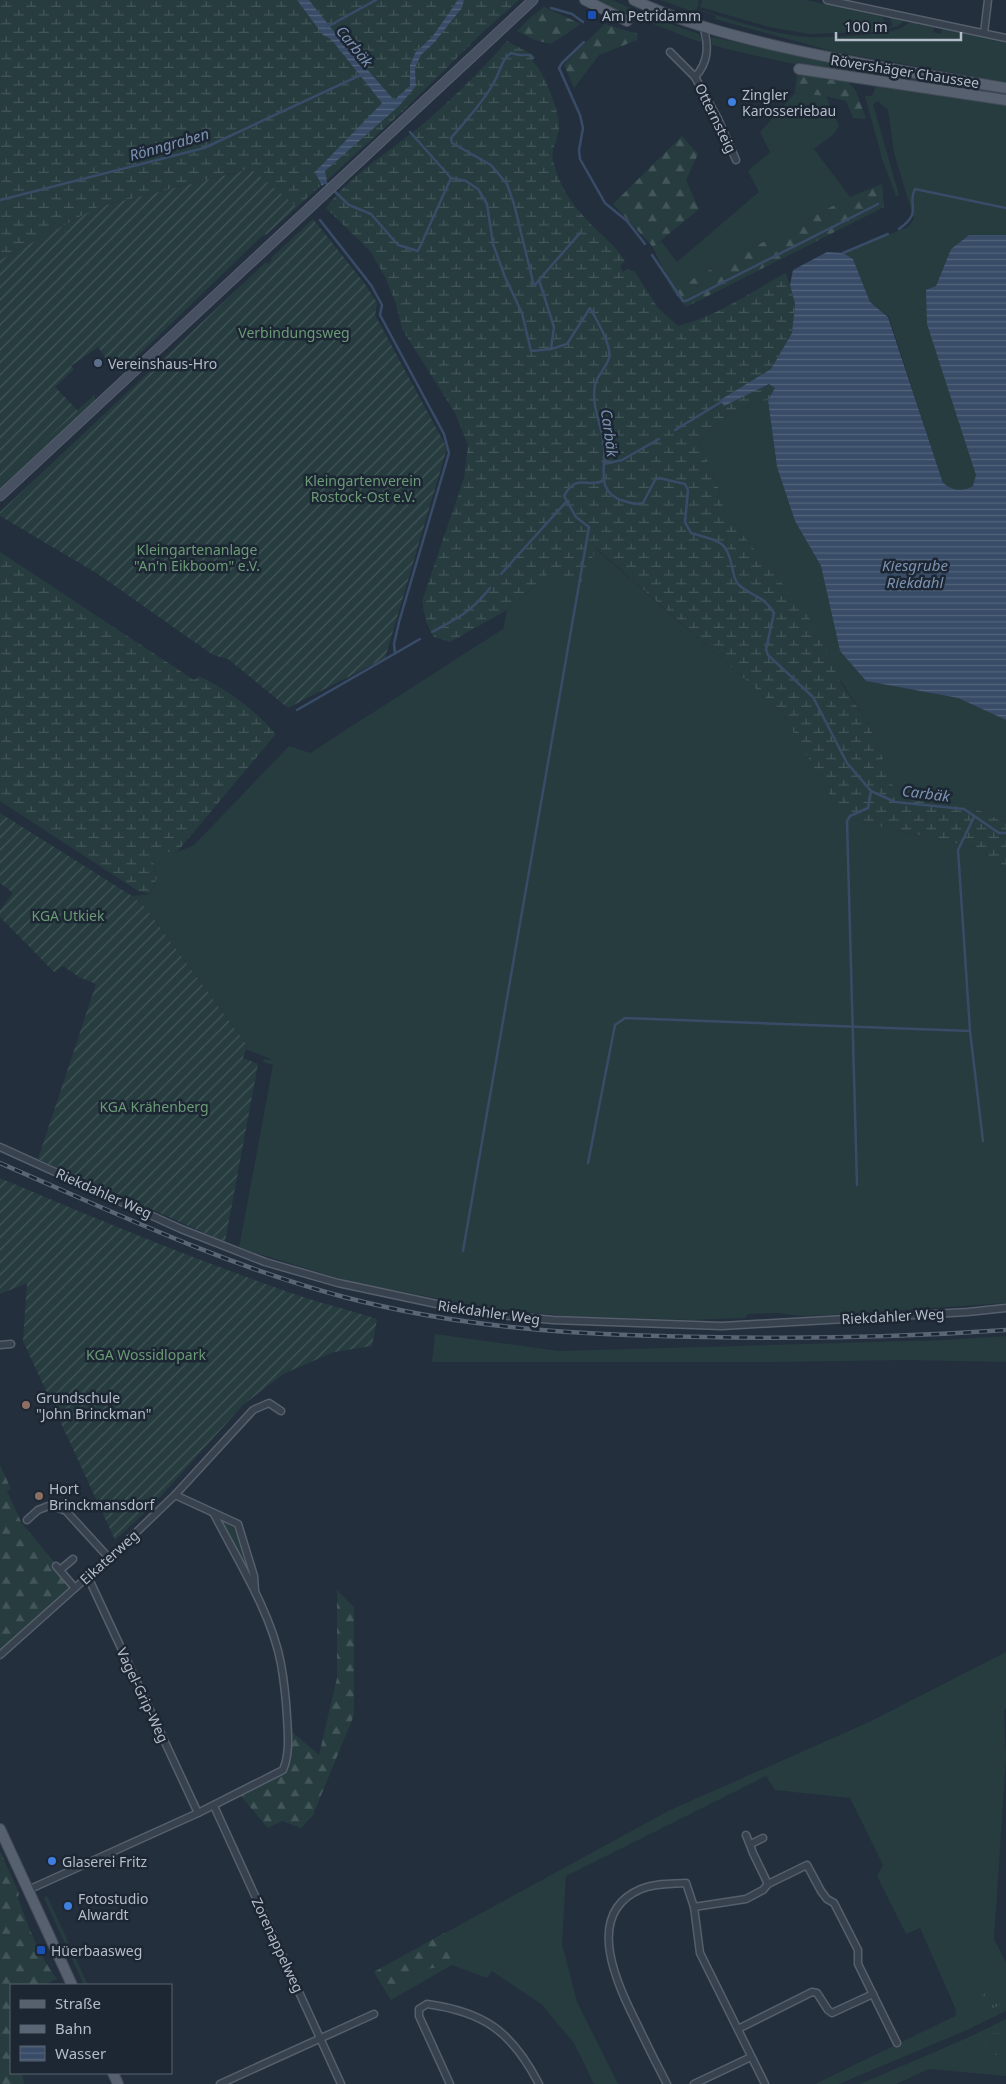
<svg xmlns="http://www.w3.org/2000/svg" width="1006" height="2084" font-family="'Noto Sans',sans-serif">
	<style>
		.grass { fill: #263c3f }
		.forest { fill: url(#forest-firs) }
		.wetland { fill: url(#wetland-marsh) }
		.park { fill: url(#park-tufts) }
		.garden { fill: url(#garden-furrows) }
		.water { fill: url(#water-rules) }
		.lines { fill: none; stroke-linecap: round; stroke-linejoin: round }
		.stream { stroke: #394c67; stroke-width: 2.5 }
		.street-casing { stroke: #565f6c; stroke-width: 9 }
		.secondary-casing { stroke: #565f6c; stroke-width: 11 }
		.primary-casing { stroke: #414a57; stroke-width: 12 }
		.street { stroke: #38414e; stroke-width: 6 }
		.secondary { stroke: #465061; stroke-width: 9 }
		.primary { stroke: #56606e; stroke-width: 10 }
		.rail-casing { stroke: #5a6575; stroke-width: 4.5 }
		.rail { stroke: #1d2633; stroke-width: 2.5; stroke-dasharray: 8; stroke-linecap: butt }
		.transit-dot { fill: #1a4fb4; stroke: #1d2633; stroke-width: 2 }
		.shop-dot { fill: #3f7fe0; stroke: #1d2633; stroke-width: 2 }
		.service-dot { fill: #5c6f8a; stroke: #1d2633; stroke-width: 2 }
		.education-dot { fill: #8d6e63; stroke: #1d2633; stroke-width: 2 }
		.labels { text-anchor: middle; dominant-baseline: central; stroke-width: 5; stroke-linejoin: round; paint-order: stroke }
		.poi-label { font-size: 14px; fill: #b4bcc9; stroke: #1d2633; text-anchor: start }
		.street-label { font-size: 14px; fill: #b4bcc9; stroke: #1d2633 }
		.park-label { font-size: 14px; fill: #6b9a76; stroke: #1d2633 }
		.water-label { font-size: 15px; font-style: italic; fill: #7c92b1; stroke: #1d2633 }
	</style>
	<defs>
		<pattern id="forest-firs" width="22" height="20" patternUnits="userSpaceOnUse" patternTransform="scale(1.25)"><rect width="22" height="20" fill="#263c3f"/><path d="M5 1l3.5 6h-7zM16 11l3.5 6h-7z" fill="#435659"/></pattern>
		<pattern id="wetland-marsh" width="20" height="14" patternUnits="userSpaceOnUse" patternTransform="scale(1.25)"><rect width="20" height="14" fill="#263c3f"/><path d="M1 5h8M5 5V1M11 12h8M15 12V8" fill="none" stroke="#435659"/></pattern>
		<pattern id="park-tufts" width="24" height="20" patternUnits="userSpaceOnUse" patternTransform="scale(1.25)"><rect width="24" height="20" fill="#263c3f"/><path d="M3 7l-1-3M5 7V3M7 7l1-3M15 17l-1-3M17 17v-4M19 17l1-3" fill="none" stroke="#435659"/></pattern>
		<pattern id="garden-furrows" width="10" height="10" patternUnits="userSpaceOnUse" patternTransform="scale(1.25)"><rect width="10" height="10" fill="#263c3f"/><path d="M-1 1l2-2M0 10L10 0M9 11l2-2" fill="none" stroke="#435659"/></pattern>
		<pattern id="water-rules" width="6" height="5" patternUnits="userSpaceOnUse" patternTransform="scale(1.25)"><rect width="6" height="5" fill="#394c67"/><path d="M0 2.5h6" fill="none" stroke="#53647b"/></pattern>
	</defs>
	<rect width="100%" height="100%" fill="#242f3e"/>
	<g class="grass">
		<polygon points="598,0 612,0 646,15 699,34 702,40 700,42 619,11"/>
		<path d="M660,0h39l-2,9c32,10 66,22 100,27 22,3 43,0 65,-1 14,-1 37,-2 47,-13l25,6 -1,4 8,2 1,-5 64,14v39l-171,-30 -120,-33 1,-3 -21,-7 -1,3z"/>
		<polygon points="702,0 806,0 883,17 886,28 892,26 890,17 905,20 898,26 874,32 809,34 769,27 700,7"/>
		<path d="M713,37l97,22 196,32v5c-98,-15 -198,-25 -294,-51l-1,-7z"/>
		<path d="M876,86l130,18v131h-37l-18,14 -15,37 40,189 -2,11c-12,6 -20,5 -31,-3l-54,-166 -19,-15 -17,-43 -10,-6 65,-26 6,-8 -20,-66 -6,-43 -10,-9 -5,3 26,91 -3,1 -13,-34 -18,-66h7z"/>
		<polygon points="795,93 826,96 839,126 834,134 814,149 850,197 683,284 663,270 653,247 661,241 677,262 759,192 748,171 770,152 760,132"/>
		<polygon points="95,394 95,403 0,491 0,482"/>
		<path d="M768,400l9,67 18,54 26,45 19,85 26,30 92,17 48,22v103l-40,-19 -46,-6 -27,-12 -16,-43 -12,-25 -107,-163 -33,-42 -9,-33 -17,-37c25,-28 32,-35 69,-43z"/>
		<polygon points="595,548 781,711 838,809 856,821 977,848 1006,869 1006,1303 830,1315 800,1316 778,1313 748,1314 745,1318 690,1320 567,1316 493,1309 351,1282 239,1248 273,1065 263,1062 264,1059 274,1060 245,1049 247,1045 145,907 132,896 150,894 157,878 153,860 161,852 177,852 194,845 289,746 310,753 503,629 507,610 548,574"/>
		<polygon points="435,1334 559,1351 943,1340 1006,1336 1006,1362 908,1360 774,1362 432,1362"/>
		<polygon points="222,1521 237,1530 248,1576"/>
		<polygon points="1006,1652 1006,1708 1004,1711 1006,1758 994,1939 1006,1963 1006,2011 965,2031 839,2084 815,2084 955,2016 956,2010 920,1928 906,1934 877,1876 883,1865 850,1798 775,1790 766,1776 566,1876 562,1944 577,2002 618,2084 594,2084 574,2043 541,2004 492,1971 487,1978 452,1965 391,2000 374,1972 668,1811 869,1722"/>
		<polygon points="47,1896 88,1985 84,1985 44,1898"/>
		<polygon points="1006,2019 1006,2076 929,2069 896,2084 860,2084 967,2038"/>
	</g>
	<g class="forest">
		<polygon points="544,7 581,24 551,44 535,40 517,31 530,18"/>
		<polygon points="605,24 638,34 637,40 599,55 574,88 564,65 574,54"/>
		<polygon points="797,74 848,82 856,91 866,119 853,118 846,101 826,96 795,93"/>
		<polygon points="682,136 698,154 686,180 699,209 653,247 613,204"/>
		<polygon points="882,184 884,207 686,307 673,291 663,270 683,284 850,197"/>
		<polygon points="0,1465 11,1489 7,1491 21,1522 74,1586 0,1652"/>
		<polygon points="337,1590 354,1607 354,1715 313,1815 301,1828 282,1821 268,1828 238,1793 283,1770 291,1731 319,1755 337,1678"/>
		<path d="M0,1851l19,42 -1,5c10,28 21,58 39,81l-13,6h-33v88h11l2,11h-24z"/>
		<path d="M444,1933l8,32c-30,5 -47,5 -61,35l-17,-28z"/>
	</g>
	<g class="wetland">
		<polygon points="0,0 458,0 432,37 415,53 410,65 410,86 416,86 415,68 421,55 433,44 462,8 464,0 519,0 485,30 402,112 297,207 250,169 98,207 0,260"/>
		<path d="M507,41l28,15 -3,5c12,9 27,50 27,65 1,11 -9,23 -6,34 5,23 17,42 33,59 12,14 29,25 39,42l-5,5 3,6 5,-3 7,3 23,36 20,18c41,-11 71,-33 108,-53l9,31 -3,29 -21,36 -51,31 4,5 46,-21 5,4 -7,12c-37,8 -44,15 -69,43l17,37 9,33 84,104 33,68 23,33 12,25 16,43 27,12 46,6 40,19v46l-29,-21 -121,-27 -18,-12 -57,-98 -185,-163 -13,34 -35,-8 -41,36 -57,32 -16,-5 -8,-15 -4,-21 42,-123 4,-33 -13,-32 -53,-84 -6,-25 -11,-27 -15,-26 -44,-43c24,-32 59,-54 90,-78 32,-27 63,-57 91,-89z"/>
		<path d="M0,552l194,128 5,-4c29,14 56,34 77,58l-99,118h-16l-8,8 4,18 -7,16 -12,-3 -138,-90z"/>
	</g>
	<g class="park">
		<polygon points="994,1992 1001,1996 1002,2001 999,2006 984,2011 981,2009 979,1999 983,1994"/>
		<circle cx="996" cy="2044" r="11"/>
	</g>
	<g class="garden">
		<polygon points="251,169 297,207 266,235 265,234 261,237 120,373 111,360 108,362 98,347 71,366 74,369 55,387 78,411 0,482 0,260 98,207"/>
		<polygon points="313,219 365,284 377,303 375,315 447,448 385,658 288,708 228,659 213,655 98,574 0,516 0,512 266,262 268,264 272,260 271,258"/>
		<polygon points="0,813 132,896 145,907 247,1045 243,1058 258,1064 225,1242 38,1159 96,984 79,977 63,966 54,972 0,917 0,910 13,893 0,883"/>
		<path d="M0,1178c98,42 196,82 297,117 26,9 53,15 80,24l-5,27 -38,6 -51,22 -40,31 -92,102 -36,33 -92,-199 4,-58 -27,11z"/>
	</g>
	<g class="water">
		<polygon points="297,0 309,0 331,28 394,100 410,86 410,65 415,53 432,37 458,0 464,0 462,8 433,44 421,55 415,68 416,86 399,106 325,171 327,181 322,186 315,172 382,103 331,39 323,35"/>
		<path d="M969,235h37v485l-48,-22 -92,-17 -26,-30 -19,-85 -26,-45 -18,-54 -9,-67 7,-12 -6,-4 -45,22 -4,-6 51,-31 21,-36 3,-29 -5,-19 3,-15 34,-18 16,1 10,6 17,43 18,15 55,166c11,8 19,9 30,3l3,-11 -49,-151 -1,-34 10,-4 15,-37z"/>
	</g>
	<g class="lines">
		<g class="stream">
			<polyline points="551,8 572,14 583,22"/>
			<polyline points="327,27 376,0"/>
			<polyline points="584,42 562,63 559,68 580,115 583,128 579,150 580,159 605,203 627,221 645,244"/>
			<path d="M533,58l-4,-3h-10l-8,-2c-10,7 -11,20 -18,31 -11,20 -27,36 -42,54l1,5 39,22 16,19 7,20 20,82 5,-6"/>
			<path d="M410,132l41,46 15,3 12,8 9,15 6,40 12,33 17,36 9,38 20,-2 16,-5 23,-36c6,11 22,37 19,50 -2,9 -12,17 -14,27 -4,23 7,39 9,61 2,22 -9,47 20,55 7,2 12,4 19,2l12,-23 4,-2 26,6 3,6 -3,32 6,11c25,8 35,5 41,33 1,6 2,13 6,18 13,13 25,10 36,29l-8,36 2,6 45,42 34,66 24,28 24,11 69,7 35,24h7"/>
			<polyline points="325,182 349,205 371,214 398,245 418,251 451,178"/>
			<polyline points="0,200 204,148 363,74"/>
			<polyline points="320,220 371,285 382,305 380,315 444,434 449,453 399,622 394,644 395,653"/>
			<path d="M899,229c25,-18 7,-24 16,-40l91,19"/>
			<polyline points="843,253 888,234"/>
			<polyline points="652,255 683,301 686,301 878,204"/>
			<polyline points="551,349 554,327 539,280 580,233"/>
			<polyline points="675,430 721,402"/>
			<polyline points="604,464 622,460 659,439"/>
			<polyline points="501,574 566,502"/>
			<path d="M432,632c26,-14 39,-20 58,-44"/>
			<polyline points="297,710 420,639"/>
			<polyline points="970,1031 983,1141"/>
			<polyline points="588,1163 615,1025 625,1018 970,1031 958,850 974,817"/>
			<polyline points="857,1185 847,821 850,816 868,808 871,791"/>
			<path d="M463,1251l126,-724 -13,-10 -12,-21c13,-23 22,-8 39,-15"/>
		</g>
		<defs>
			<g id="street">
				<polyline points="827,0 1006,38"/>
				<path d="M703,26c6,19 6,36 -8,51l23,42 18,41"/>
				<polyline points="984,33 988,0"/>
				<polyline points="670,52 695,77"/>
				<polyline points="0,1147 181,1229 265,1262 338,1283 479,1313 553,1320 722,1326 968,1312 1006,1308"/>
				<polyline points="0,1345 11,1344"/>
				<polyline points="175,1495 238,1524 254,1576 255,1591"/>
				<polyline points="27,1520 38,1510 51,1505 66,1511 109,1558"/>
				<polyline points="56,1566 75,1588"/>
				<polyline points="60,1570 73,1559"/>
				<polyline points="88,1577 198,1813"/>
				<polyline points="0,1655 122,1546 175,1495 253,1410 269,1403 281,1411"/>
				<polyline points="214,1806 341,2084"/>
				<polyline points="746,1835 753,1853 768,1884"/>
				<polyline points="751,1844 763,1838"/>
				<path d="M28,1890l170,-77 85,-43c7,-16 5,-36 4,-53 -1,-18 -3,-36 -6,-53 -9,-50 -44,-105 -67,-150"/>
				<polyline points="694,1907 746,1899 763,1890 768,1884 807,1865 821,1891 827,1899 834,1903 858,1950 858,1964 897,2043"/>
				<polyline points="738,2029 812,1992 817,1993 828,2010 832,2013 873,1994"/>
				<polyline points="220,2084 374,2014"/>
				<path d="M450,2084l-31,-68v-7l8,-5c58,8 85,28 112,80"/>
				<path d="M667,2084c-10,-19 -20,-39 -29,-58 -20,-40 -56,-112 3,-137 14,-6 30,-5 45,-6l8,24 6,46 65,131"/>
				<polyline points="694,2084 751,2057"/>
			</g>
			<polyline id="secondary" points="0,496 533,0"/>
			<g id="primary">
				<polyline points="585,0 627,21"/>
				<path d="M634,0c48,23 100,36 152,48 72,16 146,28 220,40"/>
				<polyline points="799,69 1006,100"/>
				<polyline points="0,1829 72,1985"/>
				<polyline points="113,2073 118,2084"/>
			</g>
		</defs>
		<use href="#street" class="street-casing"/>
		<use href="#secondary" class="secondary-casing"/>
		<use href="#primary" class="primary-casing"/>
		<use href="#street" class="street"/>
		<use href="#secondary" class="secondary"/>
		<use href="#primary" class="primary"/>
		<defs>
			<path id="rail" d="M0,1163c113,49 224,102 344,134 121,32 236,38 360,40 101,2 202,0 302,-7"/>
		</defs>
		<use href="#rail" class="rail-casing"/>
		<use href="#rail" class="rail"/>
	</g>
	<g class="transit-dot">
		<rect x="587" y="10" width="10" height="10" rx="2.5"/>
		<rect x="36" y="1945" width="10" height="10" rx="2.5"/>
	</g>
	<g class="shop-dot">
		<circle cx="732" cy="102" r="5"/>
		<circle cx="52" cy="1861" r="5"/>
		<circle cx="68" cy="1906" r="5"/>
	</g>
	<circle class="service-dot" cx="98" cy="363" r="5"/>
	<g class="education-dot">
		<circle cx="26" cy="1405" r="5"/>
		<circle cx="39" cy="1496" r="5"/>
	</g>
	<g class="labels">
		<g class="poi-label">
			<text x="602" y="15">Am Petridamm</text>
			<text x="742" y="94">Zingler<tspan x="742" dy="16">Karosseriebau</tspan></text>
			<text x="108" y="363">Vereinshaus-Hro</text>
			<text x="36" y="1397">Grundschule<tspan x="36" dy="16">"John Brinckman"</tspan></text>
			<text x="49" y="1488">Hort<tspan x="49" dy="16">Brinckmansdorf</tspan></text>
			<text x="62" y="1861">Glaserei Fritz</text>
			<text x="78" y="1898">Fotostudio<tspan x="78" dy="16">Alwardt</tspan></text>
			<text x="51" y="1950">Hüerbaasweg</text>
		</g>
		<g class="street-label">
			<text transform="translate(905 71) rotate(9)">Rövershäger Chaussee</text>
			<text transform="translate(716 118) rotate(64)">Otternsteig</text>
			<text transform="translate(104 1193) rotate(24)">Riekdahler Weg</text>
			<text transform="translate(489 1312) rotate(8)">Riekdahler Weg</text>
			<text transform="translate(893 1316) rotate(-3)">Riekdahler Weg</text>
			<text transform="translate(109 1557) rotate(-42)">Eikaterweg</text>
			<text transform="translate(143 1695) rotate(65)">Vagel-Grip-Weg</text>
			<text transform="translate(278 1945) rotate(65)">Zorenappelweg</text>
		</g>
		<g class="park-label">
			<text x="294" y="332">Verbindungsweg</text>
			<text x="363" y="480">Kleingartenverein<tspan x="363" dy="16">Rostock-Ost e.V.</tspan></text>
			<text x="197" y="549">Kleingartenanlage<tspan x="197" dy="16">"An'n Eikboom" e.V.</tspan></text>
			<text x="68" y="915">KGA Utkiek</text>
			<text x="154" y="1106">KGA Krähenberg</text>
			<text x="146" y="1354">KGA Wossidlopark</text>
		</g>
		<g class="water-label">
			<text transform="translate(355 46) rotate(51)">Carbäk</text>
			<text transform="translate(169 144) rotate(-16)">Rönngraben</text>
			<text transform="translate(610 433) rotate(82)">Carbäk</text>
			<text x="915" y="565">Kiesgrube<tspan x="915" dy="17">Riekdahl</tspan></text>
			<text transform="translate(926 793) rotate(7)">Carbäk</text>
		</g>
	</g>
	<rect x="10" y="1984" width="162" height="90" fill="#1d2633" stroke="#59626f"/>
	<rect x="20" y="2000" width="25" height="8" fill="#56606e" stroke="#59626f"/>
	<text x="55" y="2009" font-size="15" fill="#b4bcc9">Straße</text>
	<rect x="20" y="2025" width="25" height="8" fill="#5a6575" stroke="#59626f"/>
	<text x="55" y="2034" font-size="15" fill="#b4bcc9">Bahn</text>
	<rect x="20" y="2046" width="25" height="15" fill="url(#water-rules)" stroke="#59626f"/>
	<text x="55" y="2059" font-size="15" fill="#b4bcc9">Wasser</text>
	<path d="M836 32v8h125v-8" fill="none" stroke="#b4bcc9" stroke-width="2.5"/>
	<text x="844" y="32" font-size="15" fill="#b4bcc9" stroke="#1d2633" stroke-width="4" paint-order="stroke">100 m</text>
</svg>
